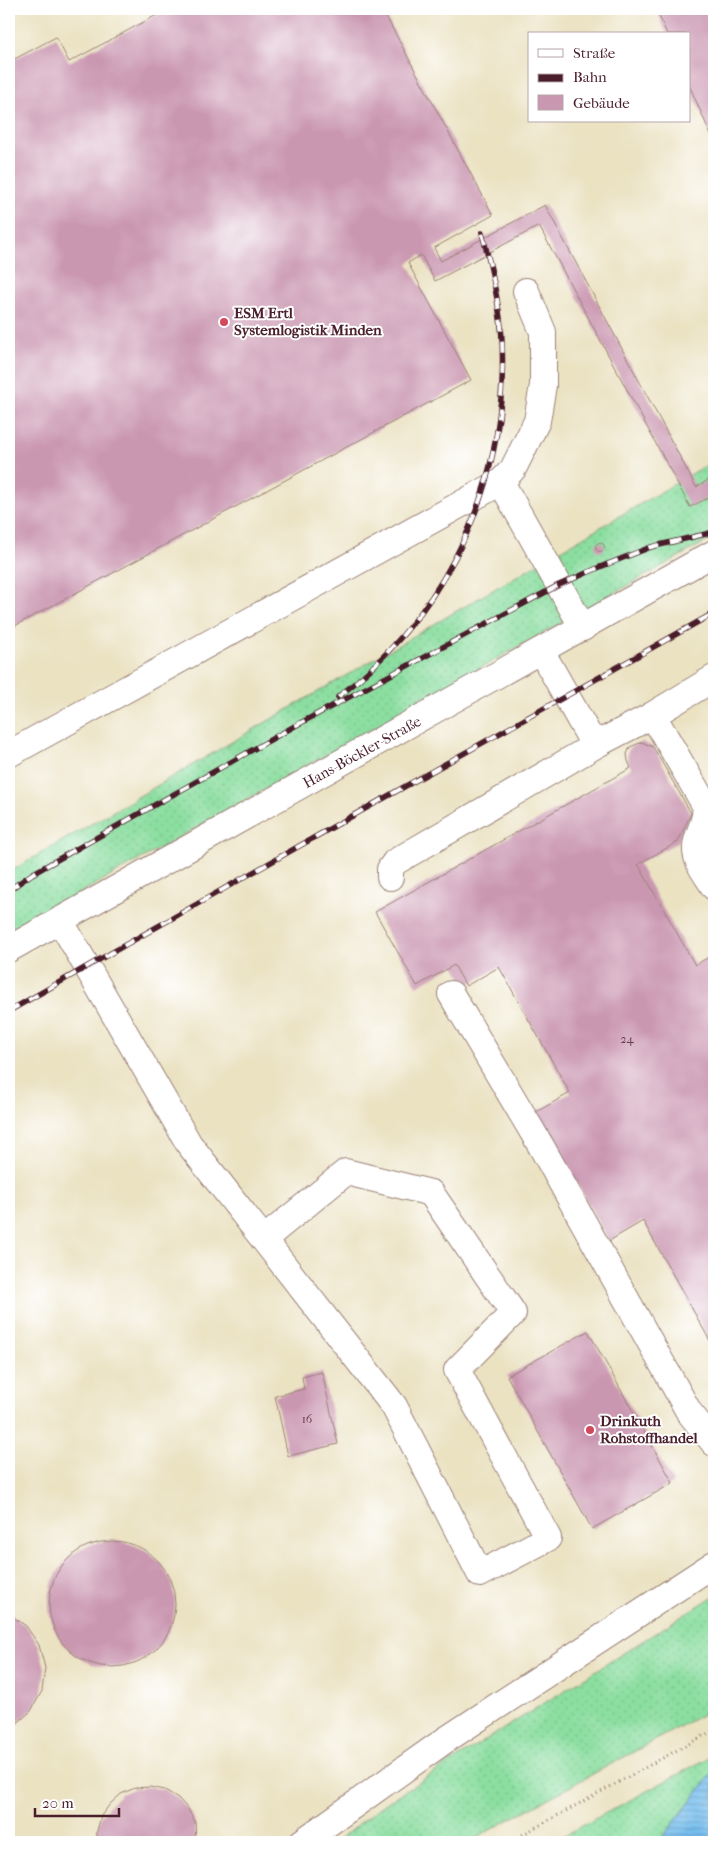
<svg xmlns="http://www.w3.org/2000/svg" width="723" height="1851" font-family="'IM FELL French Canon',serif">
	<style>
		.grass { fill: url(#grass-dots); stroke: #6a7e66 }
		.water { fill: url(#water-rules); stroke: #606e8c }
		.building { fill: #ca97b1 }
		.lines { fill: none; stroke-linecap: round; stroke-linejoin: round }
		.minor-casing { stroke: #9a8076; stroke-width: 28 }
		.path { stroke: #9a8076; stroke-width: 3; stroke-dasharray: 1 4; stroke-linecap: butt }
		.minor { stroke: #fff; stroke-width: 26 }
		.rail-casing { stroke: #4a1f2b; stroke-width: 5.5 }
		.rail { stroke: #fff; stroke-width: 4; stroke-dasharray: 11; stroke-linecap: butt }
		.poi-dot { fill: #d1495b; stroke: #fff; stroke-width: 2 }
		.labels { text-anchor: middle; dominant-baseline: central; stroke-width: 4; stroke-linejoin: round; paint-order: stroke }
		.number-label { font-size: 12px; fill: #6a3d4c }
		.poi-label { font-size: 15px; font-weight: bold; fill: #4a1f2b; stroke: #fff; text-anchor: start }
		.street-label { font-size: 15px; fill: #4a1f2b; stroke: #fff }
	</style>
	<defs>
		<pattern id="grass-dots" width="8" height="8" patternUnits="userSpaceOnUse" patternTransform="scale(1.25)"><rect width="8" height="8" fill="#8bdea0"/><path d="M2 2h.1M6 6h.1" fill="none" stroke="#79be8a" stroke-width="1.8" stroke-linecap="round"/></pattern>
		<pattern id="water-rules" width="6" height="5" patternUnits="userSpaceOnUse" patternTransform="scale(1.25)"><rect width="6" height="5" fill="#76beee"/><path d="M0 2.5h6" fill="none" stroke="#639ac1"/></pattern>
	</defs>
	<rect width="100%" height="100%" fill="#fff"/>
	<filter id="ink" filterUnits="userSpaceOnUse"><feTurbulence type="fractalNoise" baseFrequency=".02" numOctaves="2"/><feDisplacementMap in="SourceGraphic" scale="10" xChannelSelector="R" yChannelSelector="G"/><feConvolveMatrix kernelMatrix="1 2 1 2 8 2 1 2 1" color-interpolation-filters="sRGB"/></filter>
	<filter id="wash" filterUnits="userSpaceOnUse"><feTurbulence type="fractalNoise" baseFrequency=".0096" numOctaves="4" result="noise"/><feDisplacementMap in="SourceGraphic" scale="20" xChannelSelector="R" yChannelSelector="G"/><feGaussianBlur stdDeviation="1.12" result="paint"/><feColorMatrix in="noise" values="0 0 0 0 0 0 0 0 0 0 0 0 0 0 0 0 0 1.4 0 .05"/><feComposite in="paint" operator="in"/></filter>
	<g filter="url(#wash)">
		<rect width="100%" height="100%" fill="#ebe2c2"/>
		<g class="grass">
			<polygon points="714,461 714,537 9,933 9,872"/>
			<polygon points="714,1596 714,1708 468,1842 336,1842 383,1805"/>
			<polygon points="714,1755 714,1771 659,1842 552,1842"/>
		</g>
		<polygon class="water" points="714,1771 714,1842 659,1842"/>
		<g id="blocks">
			<g class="building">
				<polygon points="168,9 382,9 493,215 434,248 441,261 545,205 696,487 714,477 714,495 690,507 539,226 435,281 421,255 408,263 471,380 9,629 9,62 56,37 69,62"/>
				<polygon points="656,9 714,9 714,142 689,85 689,34 667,34"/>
				<circle cx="600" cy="547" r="4.5"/>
				<polygon points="642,742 653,747 691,813 678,842 638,864 695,965 714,954 714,1348 643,1221 609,1241 536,1112 570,1093 499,967 466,986 454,965 417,986 375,912 631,768 628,761 627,754 630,747"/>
				<polygon points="588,1331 673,1483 592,1529 507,1376"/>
				<polygon points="322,1372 338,1444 288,1456 275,1396 304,1389 302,1377"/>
				<circle cx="112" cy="1604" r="63"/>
				<polygon points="9,1614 26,1626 39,1645 45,1668 42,1691 31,1711 13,1727 9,1728"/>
				<polygon points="150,1787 165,1790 178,1798 188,1809 195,1822 196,1842 97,1842 97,1831 101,1816 110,1804 121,1794 135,1788"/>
			</g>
		</g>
	</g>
	<g filter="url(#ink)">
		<use href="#blocks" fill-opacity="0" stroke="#9a8076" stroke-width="1"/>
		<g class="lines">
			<defs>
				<g id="minor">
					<polyline points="501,482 513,469 537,421 543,385 543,332 526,291"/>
					<path d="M541,651l48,85 12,6 50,-26 4,3 50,86c3,16 -8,27 -9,42 -1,15 11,28 18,40"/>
					<polyline points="651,716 714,678"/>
					<polyline points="9,754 501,482 583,628"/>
					<polyline points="390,877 390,869 395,862 601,742"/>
					<polyline points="60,920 189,1144 394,1406 480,1574 548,1538 457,1370 513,1313 431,1193 346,1172 264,1239"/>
					<polyline points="9,949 714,553"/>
					<polyline points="451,994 541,1146 689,1412 714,1443"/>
					<polyline points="302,1842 444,1741 714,1564"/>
				</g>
			</defs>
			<use href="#minor" class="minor-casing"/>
			<polyline class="path" points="509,1842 714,1730"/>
			<use href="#minor" class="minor"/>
			<defs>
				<g id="rail">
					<path d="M338,697c99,-77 158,-189 164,-314 1,-23 1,-48 -3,-72 -4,-26 -10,-52 -17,-78"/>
					<polyline points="9,890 32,874 293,727 559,585 600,567 651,547 714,532"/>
					<polyline points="9,1011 338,824 714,613"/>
				</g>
			</defs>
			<use href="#rail" class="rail-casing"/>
			<use href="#rail" class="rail"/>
		</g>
	</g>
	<g class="poi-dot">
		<circle cx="224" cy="322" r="5"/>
		<circle cx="590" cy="1430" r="5"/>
	</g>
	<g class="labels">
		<g class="number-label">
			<text x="627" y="1039">24</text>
			<text x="307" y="1419">16</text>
		</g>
		<g class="poi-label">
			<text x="234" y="313">ESM Ertl<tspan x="234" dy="17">Systemlogistik Minden</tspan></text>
			<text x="600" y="1421">Drinkuth<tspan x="600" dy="17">Rohstoffhandel</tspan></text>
		</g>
		<g class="street-label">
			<text transform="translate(362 752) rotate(-29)">Hans-Böckler-Straße</text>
		</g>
	</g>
	<rect width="723" height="1851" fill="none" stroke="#fff" stroke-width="30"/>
	<rect x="528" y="32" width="162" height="90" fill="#ffffff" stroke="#b7a5aa"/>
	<rect x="538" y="49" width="25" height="8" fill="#ffffff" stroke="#b7a5aa"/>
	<text x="573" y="58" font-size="15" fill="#4a1f2b">Straße</text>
	<rect x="538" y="74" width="25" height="8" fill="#4a1f2b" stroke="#b7a5aa"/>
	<text x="573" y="82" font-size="15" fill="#4a1f2b">Bahn</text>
	<rect x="538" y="95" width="25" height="15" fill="#ca97b1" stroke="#b7a5aa"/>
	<text x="573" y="108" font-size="15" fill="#4a1f2b">Gebäude</text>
	<path d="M35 1808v8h84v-8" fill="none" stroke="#4a1f2b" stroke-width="2.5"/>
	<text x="42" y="1808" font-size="15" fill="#4a1f2b" stroke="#ffffff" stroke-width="4" paint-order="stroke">20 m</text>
</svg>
